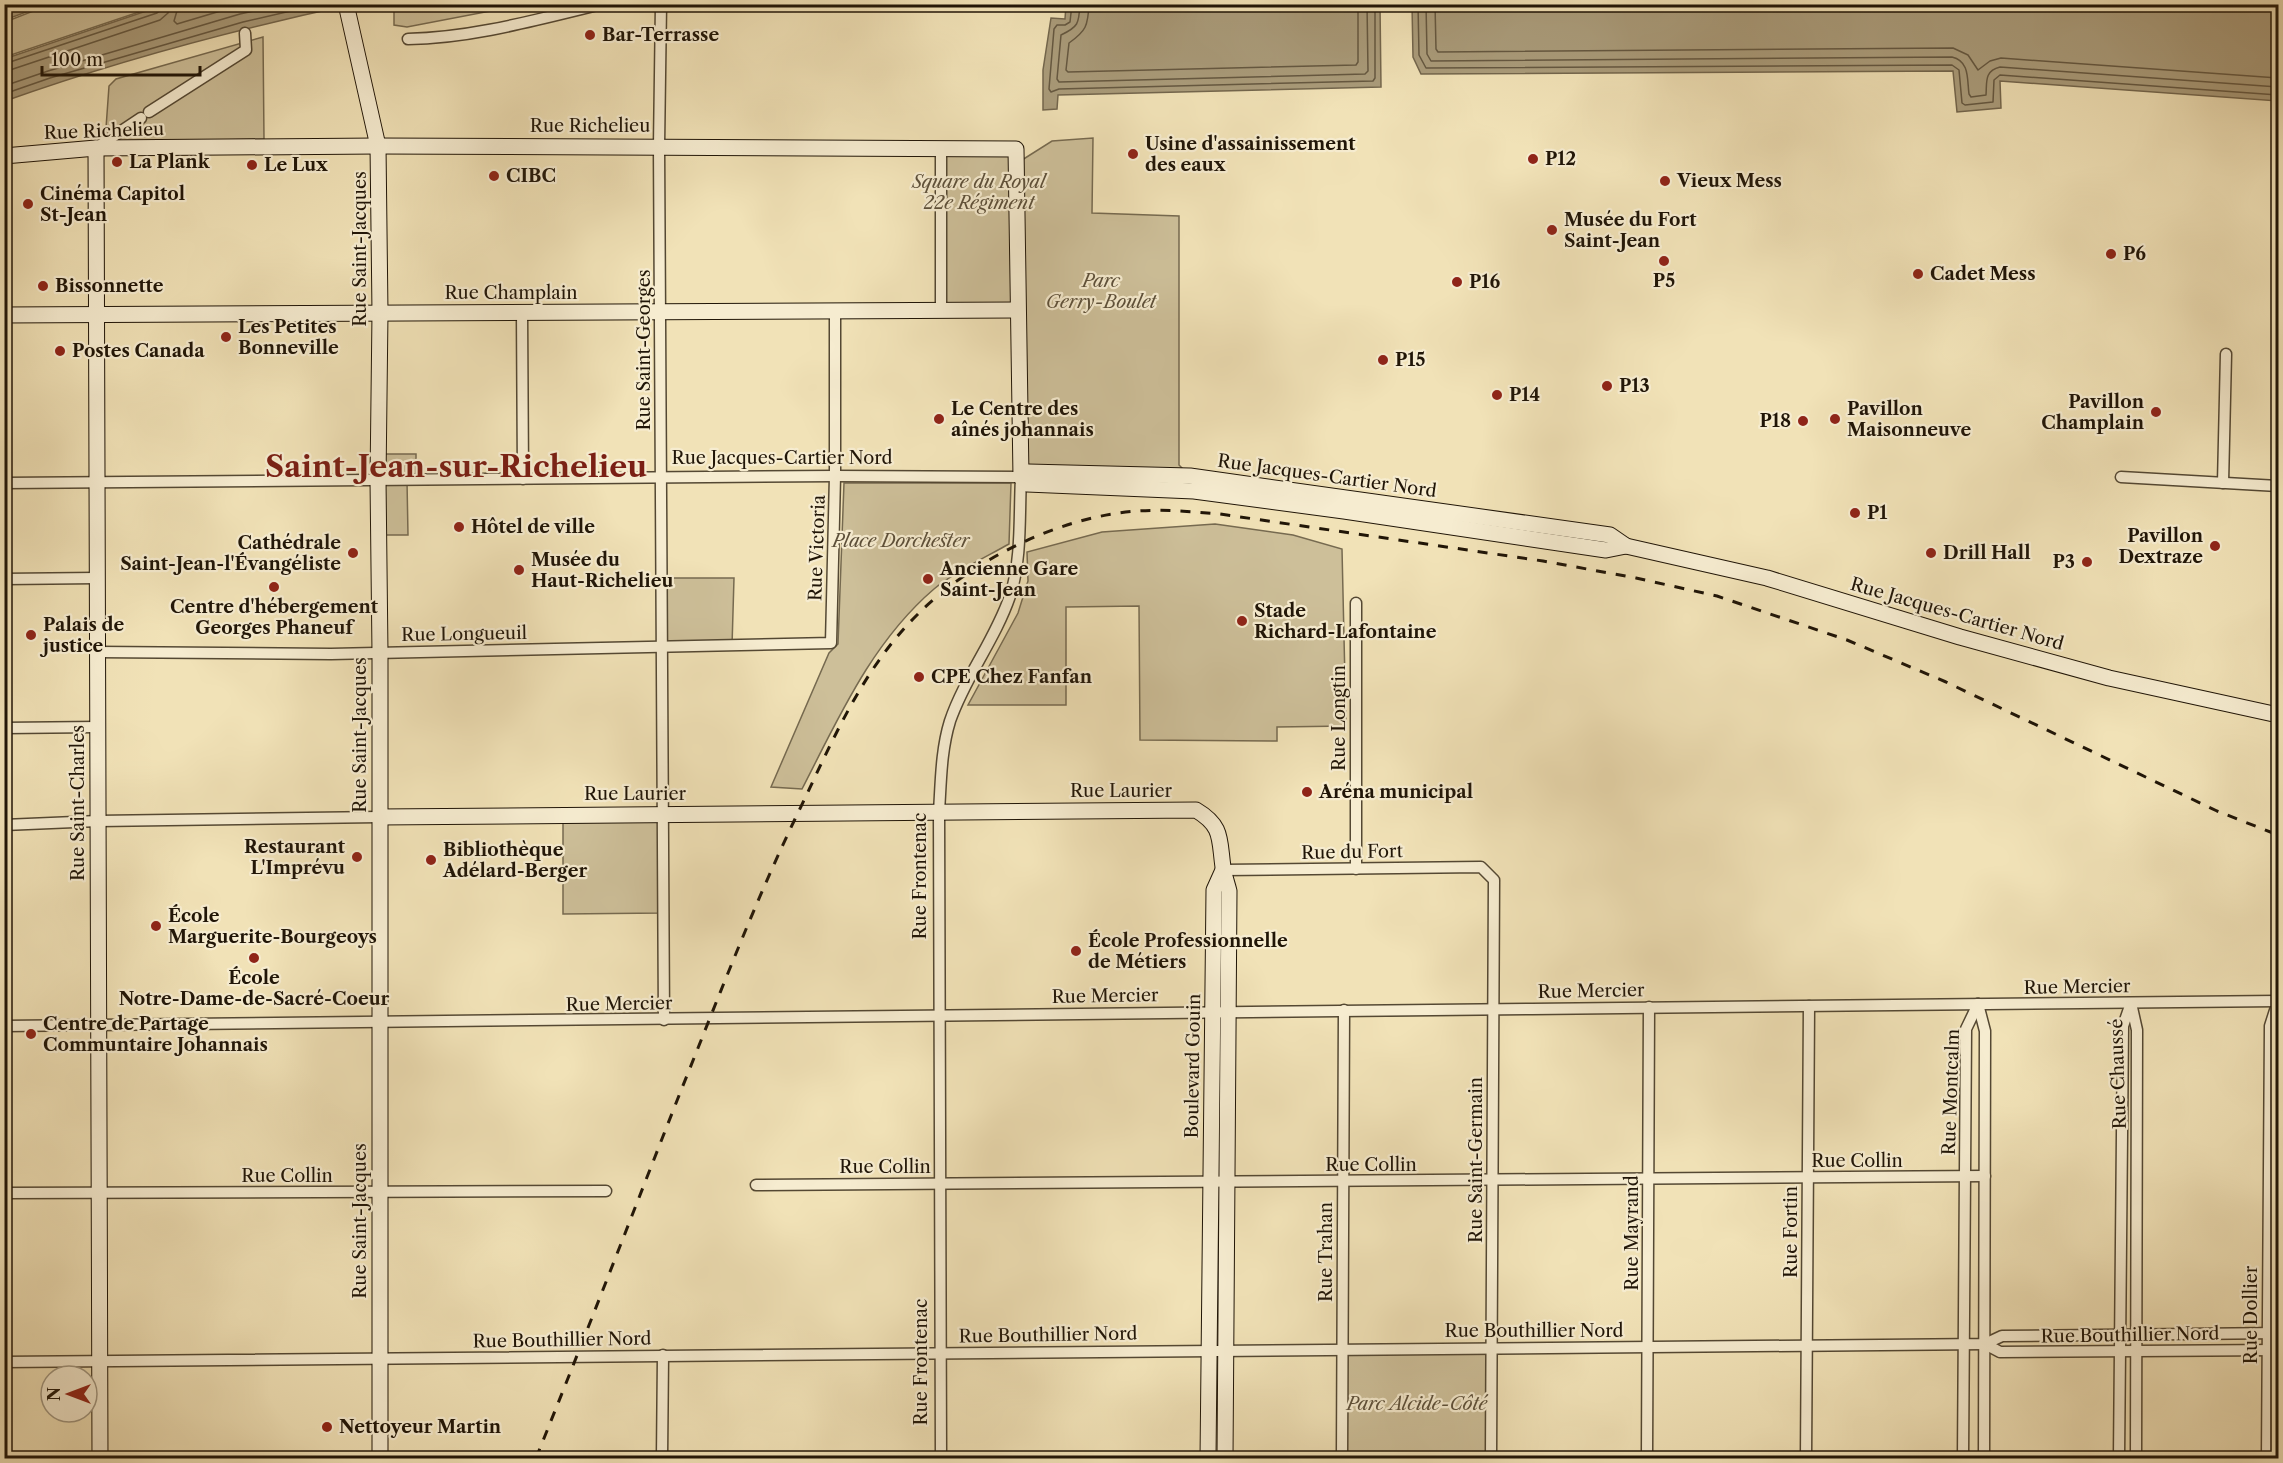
<svg xmlns="http://www.w3.org/2000/svg" width="2283" height="1463" font-family="'Libre Caslon Text',serif">
	<style>
		.green { fill: #cdbf99; stroke: #766a50; stroke-width: 1.5 }
		.water { fill: #aa9c7b; stroke: #73664d; stroke-width: 1.5 }
		.lines { fill: none; stroke-linecap: round; stroke-linejoin: round }
		.shore { stroke: #655841; stroke-width: 1.5 }
		.street-casing { stroke: #544833; stroke-width: 13 }
		.secondary-casing { stroke: #201507; stroke-width: 17 }
		.street { stroke: #f6ecd0; stroke-width: 10 }
		.secondary { stroke: #f6ecd0; stroke-width: 15 }
		.rail { stroke: #201507; stroke-width: 3; stroke-dasharray: 10 10; stroke-linecap: butt }
		.poi-dot { fill: #8f2418; stroke: #f6ecd0; stroke-width: 2 }
		.labels { text-anchor: middle; dominant-baseline: central; stroke-width: 4.5; stroke-linejoin: round; paint-order: stroke }
		.poi-label { font-size: 18px; font-weight: bold; fill: #201507; stroke: #f6ecd0; text-anchor: start }
		.street-label { font-size: 18px; fill: #201507; stroke: #f6ecd0 }
		.park-label { font-size: 18px; font-style: italic; fill: #5d503a; stroke: #f6ecd0 }
		.town-label { font-size: 30px; font-weight: bold; fill: #7a1f14; stroke: #f6ecd0 }
	</style>
	<rect width="100%" height="100%" fill="#f1e2b7"/>
	<filter id="stains"><feTurbulence type="fractalNoise" baseFrequency=".00333" numOctaves="4"/><feColorMatrix values="0 0 0 0 .2 0 0 0 0 .09 0 0 0 0 .02 0 0 0 .5 -.17"/></filter>
	<radialGradient id="worn" r=".72"><stop offset=".6" stop-color="#630" stop-opacity="0"/><stop offset="1" stop-color="#630" stop-opacity=".3"/></radialGradient>
	<g class="green">
		<polygon points="160,5 5,57 5,22 46,6"/>
		<polygon points="394,5 394,4 522,5 407,27 394,25"/>
		<polygon points="263,37 264,139 105,142 109,86 116,79"/>
		<polygon points="1093,138 1092,213 1179,216 1179,465 1190,476 1026,467 1022,160 1052,141"/>
		<polygon points="941,148 1016,149 1017,310 941,310"/>
		<rect x="382" y="454" width="34" height="23"/>
		<polygon points="407,481 408,535 382,535 381,483"/>
		<path d="M844,483h167l-2,61c-23,13 -55,28 -75,45 -62,53 -95,128 -132,200l-31,-2 58,-134 9,-9z"/>
		<polygon points="1215,524 1293,535 1342,549 1346,726 1277,727 1277,741 1140,740 1139,606 1066,607 1066,705 968,705 1018,613 1028,581 1027,552 1102,532"/>
		<polygon points="661,578 734,578 732,646 662,647"/>
		<polygon points="663,813 663,913 563,914 563,814"/>
		<polygon points="1492,1348 1491,1458 1342,1458 1342,1349"/>
	</g>
	<g class="water">
		<polygon points="5,4 45,4 45,5 5,20"/>
		<path d="M164,5h185c-116,25 -232,56 -344,96l-1,-42z"/>
		<polygon points="1066,5 1380,5 1381,87 1058,95 1057,109 1043,110 1043,70 1051,18 1065,19"/>
		<polygon points="1412,5 2278,5 2278,101 2000,81 2001,108 1957,112 1953,71 1421,74 1413,57"/>
	</g>
	<g class="lines">
		<g class="shore">
			<polyline points="179,4 174,21 177,24 244,4"/>
			<polyline points="1072,4 1070,22 1065,25 1057,25 1054,29 1049,89 1051,92 1059,89 1373,81 1375,78 1375,4"/>
			<path d="M1080,4c-1,20 -2,23 -19,31l-4,44 2,3 306,-8 3,-3 -1,-67"/>
			<path d="M1089,4c-1,22 -3,27 -20,39l-3,27 2,2 288,-7 2,-3v-58"/>
			<polyline points="1418,4 1419,55 1426,68 1952,65 1959,70 1962,103 1965,105 1993,102 1994,80 2000,75 2278,95"/>
			<path d="M1426,4l1,50 4,7 521,-4c18,4 15,23 17,37l2,3 15,-2c1,-13 -2,-24 14,-28l278,20"/>
			<polyline points="1435,4 1436,49 1438,52 1953,48 1968,55 1978,70 1990,61 2001,58 2278,78"/>
			<polyline points="4,64 157,13 161,10 162,4"/>
			<polyline points="4,72 160,20 168,13 170,4"/>
			<polyline points="4,86 48,71 240,14 286,4"/>
			<polyline points="4,94 50,78 243,22 321,4"/>
		</g>
		<defs>
			<g id="street">
				<polyline points="661,4 659,146 664,1020"/>
				<path d="M408,39c65,-1 131,-20 194,-35"/>
				<polyline points="149,112 246,50 245,33"/>
				<polyline points="96,148 141,118"/>
				<polyline points="941,148 941,310"/>
				<polyline points="522,312 523,479"/>
				<polyline points="2121,477 2278,486"/>
				<path d="M4,483l831,-7 186,1c-2,39 1,82 -11,119 -15,44 -45,81 -60,125 -9,29 -9,60 -11,91l2,646"/>
				<polyline points="2223,483 2226,354"/>
				<polyline points="4,579 97,578"/>
				<polyline points="1356,603 1356,869"/>
				<polyline points="97,652 331,654 831,643 835,476 835,310"/>
				<polyline points="4,728 98,727"/>
				<polyline points="4,825 98,821 379,817"/>
				<polyline points="1223,870 1481,867 1494,880 1491,1458"/>
				<polyline points="2131,1003 2137,1030 2136,1458"/>
				<polyline points="1978,1004 1985,1031 1984,1458"/>
				<path d="M4,1026c759,-7 1516,-18 2274,-25"/>
				<polyline points="756,1185 1985,1176"/>
				<polyline points="4,1193 606,1191"/>
				<polyline points="1985,1344 2000,1352 2278,1350"/>
				<polyline points="4,1362 1985,1344 2002,1336 2278,1333"/>
				<polyline points="662,1458 663,1355"/>
				<polyline points="1342,1458 1344,1010"/>
				<polyline points="1647,1458 1649,1007"/>
				<polyline points="1806,1458 1809,1006"/>
				<polyline points="1963,1458 1966,1029 1978,1004"/>
				<polyline points="2119,1458 2123,1026 2131,1003"/>
				<polyline points="2267,1458 2270,1026 2278,1001"/>
			</g>
			<g id="secondary">
				<polyline points="346,4 378,146 380,313 378,480 380,653 380,1458"/>
				<polyline points="96,148 100,1458"/>
				<polyline points="4,156 96,148 378,146 1016,149 1021,477"/>
				<polyline points="4,315 1017,310"/>
				<polyline points="1021,477 1028,472 1190,476 1610,535 1626,546 1767,578 1960,637 2109,678 2278,715"/>
				<polyline points="1021,477 1027,484 1194,491 1344,511 1606,550 1626,546"/>
				<path d="M379,817l817,-7c27,16 23,29 27,57 1,8 4,16 6,24l-4,567"/>
				<polyline points="1208,1458 1214,890 1223,870"/>
			</g>
		</defs>
		<use href="#street" class="street-casing"/>
		<use href="#secondary" class="secondary-casing"/>
		<use href="#street" class="street"/>
		<use href="#secondary" class="secondary"/>
		<path class="rail" d="M536,1458c49,-121 96,-243 144,-365 37,-92 72,-184 115,-274 35,-72 65,-148 123,-205 55,-55 143,-98 220,-103 27,-2 55,1 82,3l323,47 93,17 81,18 130,44 99,42 271,129 61,24"/>
	</g>
	<g class="poi-dot">
		<circle cx="590" cy="35" r="6"/>
		<circle cx="1133" cy="154" r="6"/>
		<circle cx="1533" cy="159" r="6"/>
		<circle cx="117" cy="162" r="6"/>
		<circle cx="252" cy="165" r="6"/>
		<circle cx="494" cy="176" r="6"/>
		<circle cx="1665" cy="181" r="6"/>
		<circle cx="28" cy="204" r="6"/>
		<circle cx="1552" cy="230" r="6"/>
		<circle cx="2111" cy="254" r="6"/>
		<circle cx="1664" cy="261" r="6"/>
		<circle cx="1918" cy="274" r="6"/>
		<circle cx="1457" cy="282" r="6"/>
		<circle cx="43" cy="286" r="6"/>
		<circle cx="226" cy="337" r="6"/>
		<circle cx="60" cy="351" r="6"/>
		<circle cx="1383" cy="360" r="6"/>
		<circle cx="1607" cy="386" r="6"/>
		<circle cx="1497" cy="395" r="6"/>
		<circle cx="2156" cy="412" r="6"/>
		<circle cx="939" cy="419" r="6"/>
		<circle cx="1835" cy="419" r="6"/>
		<circle cx="1803" cy="421" r="6"/>
		<circle cx="1855" cy="513" r="6"/>
		<circle cx="459" cy="527" r="6"/>
		<circle cx="2215" cy="546" r="6"/>
		<circle cx="353" cy="553" r="6"/>
		<circle cx="1931" cy="553" r="6"/>
		<circle cx="2087" cy="562" r="6"/>
		<circle cx="519" cy="570" r="6"/>
		<circle cx="928" cy="579" r="6"/>
		<circle cx="274" cy="587" r="6"/>
		<circle cx="1242" cy="621" r="6"/>
		<circle cx="31" cy="635" r="6"/>
		<circle cx="919" cy="677" r="6"/>
		<circle cx="1307" cy="792" r="6"/>
		<circle cx="357" cy="857" r="6"/>
		<circle cx="431" cy="860" r="6"/>
		<circle cx="156" cy="926" r="6"/>
		<circle cx="1076" cy="951" r="6"/>
		<circle cx="254" cy="958" r="6"/>
		<circle cx="31" cy="1034" r="6"/>
		<circle cx="327" cy="1427" r="6"/>
	</g>
	<g class="labels">
		<g class="poi-label">
			<text x="602" y="35">Bar-Terrasse</text>
			<text x="1145" y="144">Usine d'assainissement<tspan x="1145" dy="21">des eaux</tspan></text>
			<text x="1545" y="159">P12</text>
			<text x="129" y="162">La Plank</text>
			<text x="264" y="165">Le Lux</text>
			<text x="506" y="176">CIBC</text>
			<text x="1677" y="181">Vieux Mess</text>
			<text x="40" y="194">Cinéma Capitol<tspan x="40" dy="21">St-Jean</tspan></text>
			<text x="1564" y="220">Musée du Fort<tspan x="1564" dy="21">Saint-Jean</tspan></text>
			<text x="2123" y="254">P6</text>
			<text x="1930" y="274">Cadet Mess</text>
			<text x="1664" y="281" text-anchor="middle">P5</text>
			<text x="1469" y="282">P16</text>
			<text x="55" y="286">Bissonnette</text>
			<text x="238" y="327">Les Petites<tspan x="238" dy="21">Bonneville</tspan></text>
			<text x="72" y="351">Postes Canada</text>
			<text x="1395" y="360">P15</text>
			<text x="1619" y="386">P13</text>
			<text x="1509" y="395">P14</text>
			<text x="2144" y="402" text-anchor="end">Pavillon<tspan x="2144" dy="21">Champlain</tspan></text>
			<text x="951" y="409">Le Centre des<tspan x="951" dy="21">aînés johannais</tspan></text>
			<text x="1847" y="409">Pavillon<tspan x="1847" dy="21">Maisonneuve</tspan></text>
			<text x="1791" y="421" text-anchor="end">P18</text>
			<text x="1867" y="513">P1</text>
			<text x="471" y="527">Hôtel de ville</text>
			<text x="2203" y="536" text-anchor="end">Pavillon<tspan x="2203" dy="21">Dextraze</tspan></text>
			<text x="341" y="543" text-anchor="end">Cathédrale<tspan x="341" dy="21">Saint-Jean-l'Évangéliste</tspan></text>
			<text x="1943" y="553">Drill Hall</text>
			<text x="531" y="560">Musée du<tspan x="531" dy="21">Haut-Richelieu</tspan></text>
			<text x="2075" y="562" text-anchor="end">P3</text>
			<text x="940" y="569">Ancienne Gare<tspan x="940" dy="21">Saint-Jean</tspan></text>
			<text x="274" y="607" text-anchor="middle">Centre d'hébergement<tspan x="274" dy="21">Georges Phaneuf</tspan></text>
			<text x="1254" y="611">Stade<tspan x="1254" dy="21">Richard-Lafontaine</tspan></text>
			<text x="43" y="625">Palais de<tspan x="43" dy="21">justice</tspan></text>
			<text x="931" y="677">CPE Chez Fanfan</text>
			<text x="1319" y="792">Aréna municipal</text>
			<text x="345" y="847" text-anchor="end">Restaurant<tspan x="345" dy="21">L'Imprévu</tspan></text>
			<text x="443" y="850">Bibliothèque<tspan x="443" dy="21">Adélard-Berger</tspan></text>
			<text x="168" y="916">École<tspan x="168" dy="21">Marguerite-Bourgeoys</tspan></text>
			<text x="1088" y="941">École Professionnelle<tspan x="1088" dy="21">de Métiers</tspan></text>
			<text x="254" y="978" text-anchor="middle">École<tspan x="254" dy="21">Notre-Dame-de-Sacré-Coeur</tspan></text>
			<text x="43" y="1024">Centre de Partage<tspan x="43" dy="21">Communtaire Johannais</tspan></text>
			<text x="339" y="1427">Nettoyeur Martin</text>
		</g>
		<g class="street-label">
			<text x="590" y="126">Rue Richelieu</text>
			<text transform="translate(104 131) rotate(-2)">Rue Richelieu</text>
			<text transform="translate(360 249) rotate(-90)">Rue Saint-Jacques</text>
			<text x="511" y="293">Rue Champlain</text>
			<text transform="translate(644 350) rotate(-90)">Rue Saint-Georges</text>
			<text x="782" y="458">Rue Jacques-Cartier Nord</text>
			<text transform="translate(1327 476) rotate(8)">Rue Jacques-Cartier Nord</text>
			<text transform="translate(817 548) rotate(-88)">Rue Victoria</text>
			<text transform="translate(1957 614) rotate(16)">Rue Jacques-Cartier Nord</text>
			<text transform="translate(464 634) rotate(-1)">Rue Longueuil</text>
			<text transform="translate(1339 718) rotate(-90)">Rue Longtin</text>
			<text transform="translate(360 735) rotate(-90)">Rue Saint-Jacques</text>
			<text x="1121" y="791">Rue Laurier</text>
			<text x="635" y="794">Rue Laurier</text>
			<text transform="translate(78 803) rotate(-90)">Rue Saint-Charles</text>
			<text transform="translate(1352 852) rotate(-1)">Rue du Fort</text>
			<text transform="translate(920 876) rotate(-90)">Rue Frontenac</text>
			<text transform="translate(2077 987) rotate(-1)">Rue Mercier</text>
			<text transform="translate(1591 991) rotate(-1)">Rue Mercier</text>
			<text transform="translate(1105 996) rotate(-1)">Rue Mercier</text>
			<text transform="translate(619 1004) rotate(-1)">Rue Mercier</text>
			<text transform="translate(1193 1066) rotate(-89)">Boulevard Gouin</text>
			<text transform="translate(2118 1074) rotate(-92)">Rue Chaussé</text>
			<text transform="translate(1951 1092) rotate(-88)">Rue Montcalm</text>
			<text transform="translate(1476 1160) rotate(-90)">Rue Saint-Germain</text>
			<text x="1857" y="1161">Rue Collin</text>
			<text x="1371" y="1165">Rue Collin</text>
			<text x="885" y="1167">Rue Collin</text>
			<text x="287" y="1176">Rue Collin</text>
			<text transform="translate(360 1221) rotate(-90)">Rue Saint-Jacques</text>
			<text transform="translate(1791 1232) rotate(-90)">Rue Fortin</text>
			<text transform="translate(1632 1233) rotate(-90)">Rue Mayrand</text>
			<text transform="translate(1326 1252) rotate(-90)">Rue Trahan</text>
			<text transform="translate(2251 1315) rotate(-90)">Rue Dollier</text>
			<text x="1534" y="1331">Rue Bouthillier Nord</text>
			<text transform="translate(1048 1335) rotate(-1)">Rue Bouthillier Nord</text>
			<text transform="translate(2130 1335) rotate(-1)">Rue Bouthillier Nord</text>
			<text transform="translate(562 1340) rotate(-1)">Rue Bouthillier Nord</text>
			<text transform="translate(921 1362) rotate(-90)">Rue Frontenac</text>
		</g>
		<g class="park-label">
			<text x="979" y="182">Square du Royal<tspan x="979" dy="21">22e Régiment</tspan></text>
			<text x="1101" y="281">Parc<tspan x="1101" dy="21">Gerry-Boulet</tspan></text>
			<text x="901" y="541">Place Dorchester</text>
			<text x="1417" y="1404">Parc Alcide-Côté</text>
		</g>
		<g class="town-label">
			<text x="456" y="466">Saint-Jean-sur-Richelieu</text>
		</g>
	</g>
	<rect width="2283" height="1463" fill="none" stroke="#f1e2b7" stroke-width="24"/>
	<rect x="6" y="6" width="2271" height="1451" fill="none" stroke="#201507" stroke-width="3"/>
	<rect x="12" y="12" width="2259" height="1439" fill="none" stroke="#201507" stroke-width="1.5"/>
	<g transform="translate(69 1394) rotate(270)"><circle r="28" fill="#f6ecd0" stroke="#a09680" stroke-width="1.5"/>
	<path d="M0-4.5L10 22L0 15L-10 22Z" fill="#8f2418"/>
	<text y="-9" font-size="16" font-weight="bold" text-anchor="middle" fill="#201507">N</text>
	</g>
	<path d="M42 66v9h158v-9" fill="none" stroke="#201507" stroke-width="3"/>
	<text x="51" y="66" font-size="18" fill="#201507" stroke="#f6ecd0" stroke-width="4.5" paint-order="stroke">100 m</text>
	<rect width="100%" height="100%" filter="url(#stains)"/>
	<rect width="100%" height="100%" fill="url(#worn)"/>
</svg>
